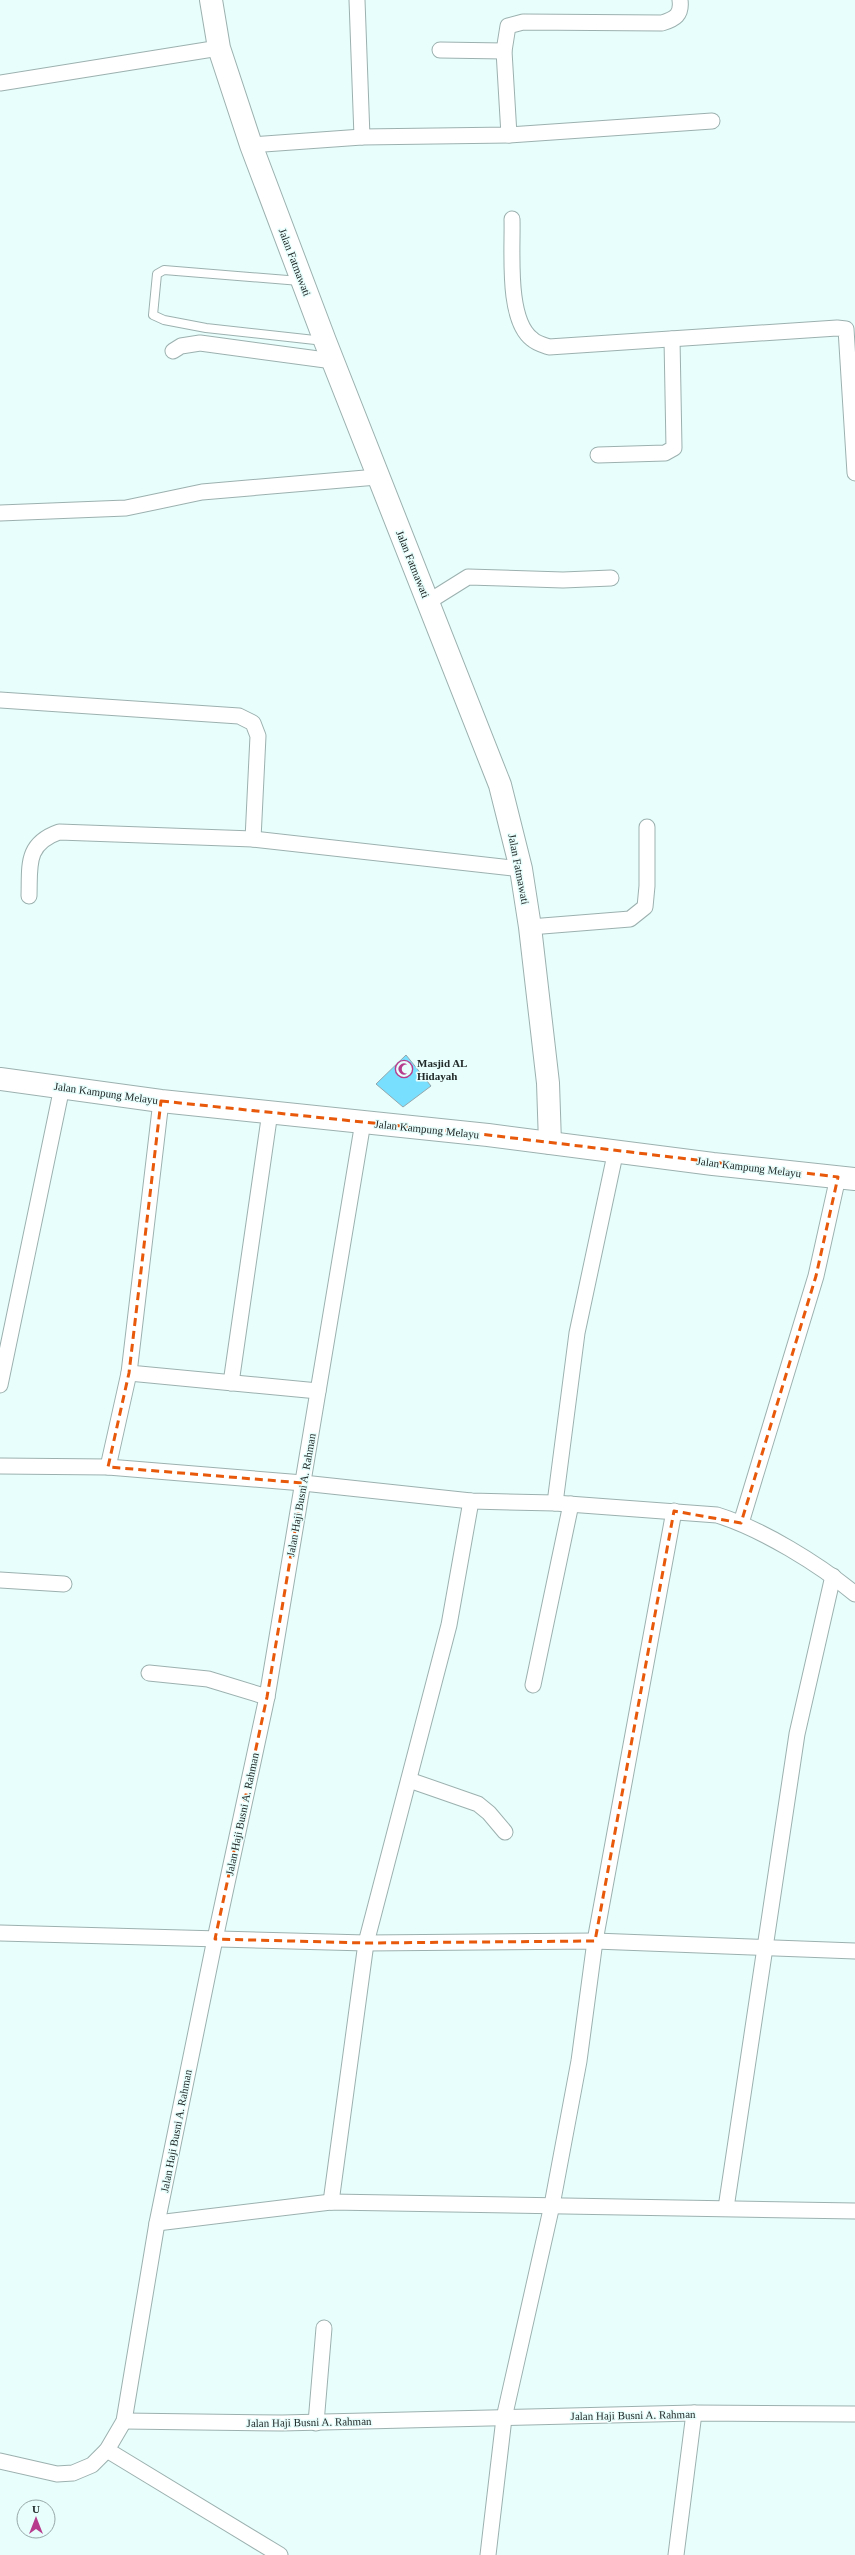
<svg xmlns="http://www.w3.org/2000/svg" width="855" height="2555" font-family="Georgia,serif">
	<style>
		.building { fill: #78e0fe; stroke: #93a7ad }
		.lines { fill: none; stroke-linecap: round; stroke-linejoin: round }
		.lane-casing { stroke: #9cb1af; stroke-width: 10 }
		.street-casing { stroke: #9cb1af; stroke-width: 17 }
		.secondary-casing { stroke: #9cb1af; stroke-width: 24 }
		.lane { stroke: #fff; stroke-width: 8 }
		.street { stroke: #fff; stroke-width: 15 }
		.secondary { stroke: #fff; stroke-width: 22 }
		.marked { fill: none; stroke: #e8590c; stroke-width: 3; stroke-dasharray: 8 5; stroke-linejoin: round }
		.labels { text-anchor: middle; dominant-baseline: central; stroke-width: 3; stroke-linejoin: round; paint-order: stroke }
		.street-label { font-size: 11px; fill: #222a29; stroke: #e7fefc }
		.poi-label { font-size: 11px; font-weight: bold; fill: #222a29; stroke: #e7fefc; text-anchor: start }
	</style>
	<rect width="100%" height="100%" fill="#e7fefc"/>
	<polygon class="building" points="406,1055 431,1086 403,1107 376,1084"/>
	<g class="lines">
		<defs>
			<polyline id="lane" points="300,281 164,270 157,274 153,315 164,320 206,328 324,341"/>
			<g id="street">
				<polyline points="357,0 362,137"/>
				<polyline points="440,50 504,51"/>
				<polyline points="0,83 219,48"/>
				<polyline points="509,135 712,121"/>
				<path d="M251,145l111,-8 147,-2 -5,-84 4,-25 15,-4 139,1c13,-4 20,-8 18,-23"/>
				<path d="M512,219c1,30 -6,100 20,120 4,4 11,6 17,8l288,-19 9,1 9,144"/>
				<polyline points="173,351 181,346 200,343 333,361"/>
				<polyline points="598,455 665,453 674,448 672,339"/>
				<polyline points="0,513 126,508 202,492 377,477"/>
				<polyline points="428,602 468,577 563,580 611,578"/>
				<polyline points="0,700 239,716 253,723 258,736 253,839"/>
				<path d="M29,896c1,-30 -4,-52 30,-64l194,7 268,30"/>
				<polyline points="530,927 630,919 645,907 647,886 647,827"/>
				<polyline points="161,1101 129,1373 318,1391"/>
				<polyline points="231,1383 270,1112"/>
				<polyline points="0,1385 62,1087"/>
				<polyline points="0,1466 108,1467 129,1373"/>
				<path d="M108,1467l195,16 168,18 84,2 162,12c45,14 102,49 138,79"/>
				<polyline points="555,1503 577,1333 616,1150"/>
				<polyline points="741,1523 816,1276 838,1177"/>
				<polyline points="0,1580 64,1584"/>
				<polyline points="149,1673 208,1679 267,1697"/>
				<polyline points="533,1685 571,1504"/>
				<polyline points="409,1780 478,1804 489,1813 505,1832"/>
				<polyline points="0,1933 366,1943 595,1941 855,1951"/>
				<polyline points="331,2202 366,1943 449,1625 471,1501"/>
				<polyline points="726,2208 797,1734 833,1576"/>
				<polyline points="157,2223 331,2202 855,2211"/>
				<polyline points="124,2421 282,2423 694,2413 855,2414"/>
				<polyline points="316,2423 324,2328"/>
				<polyline points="107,2450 280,2555"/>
				<polyline points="0,2461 57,2474 73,2473 92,2465 107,2450 124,2421 157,2223 215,1939 267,1697 363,1122"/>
				<polyline points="488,2555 504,2418 552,2205 579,2061 595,1941 674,1511"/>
				<polyline points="676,2555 694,2413"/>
			</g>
			<g id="secondary">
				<polyline points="211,0 219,48 251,145 325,341 500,785 521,869 530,927 548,1083 550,1143"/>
				<polyline points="0,1079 161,1101 488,1135 713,1164 855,1179"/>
			</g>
		</defs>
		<use href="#lane" class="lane-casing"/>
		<use href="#street" class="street-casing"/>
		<use href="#secondary" class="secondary-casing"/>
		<use href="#lane" class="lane"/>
		<use href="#street" class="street"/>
		<use href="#secondary" class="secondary"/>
	</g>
	<path class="marked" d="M161,1101l327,34 350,42 -22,99 -75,247 -67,-12 -79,430 -229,2 -151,-4 52,-242 36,-214 -195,-16 21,-94z"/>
	<defs>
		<symbol id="mosque-ring" viewBox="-11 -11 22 22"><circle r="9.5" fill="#e7fefc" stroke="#b73c8d" stroke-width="1.5"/><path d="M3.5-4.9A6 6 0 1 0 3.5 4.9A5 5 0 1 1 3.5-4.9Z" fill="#b73c8d"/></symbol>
	</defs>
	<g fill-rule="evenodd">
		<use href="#mosque-ring" x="394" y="1059" width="20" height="20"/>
	</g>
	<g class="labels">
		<g class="street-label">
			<text transform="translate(295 262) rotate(69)">Jalan Fatmawati</text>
			<text transform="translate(413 564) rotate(68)">Jalan Fatmawati</text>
			<text transform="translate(519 869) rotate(79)">Jalan Fatmawati</text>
			<text transform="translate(106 1093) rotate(8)">Jalan Kampung Melayu</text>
			<text transform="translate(427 1129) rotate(6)">Jalan Kampung Melayu</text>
			<text transform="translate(749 1167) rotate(7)">Jalan Kampung Melayu</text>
			<text transform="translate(301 1495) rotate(-80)">Jalan Haji Busni A. Rahman</text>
			<text transform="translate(242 1814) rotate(-78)">Jalan Haji Busni A. Rahman</text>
			<text transform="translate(176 2131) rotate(-79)">Jalan Haji Busni A. Rahman</text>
			<text transform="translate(633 2415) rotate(-1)">Jalan Haji Busni A. Rahman</text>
			<text transform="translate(309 2422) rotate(-1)">Jalan Haji Busni A. Rahman</text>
		</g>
		<g class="poi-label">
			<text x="417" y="1063">Masjid AL<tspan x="417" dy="13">Hidayah</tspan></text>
		</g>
	</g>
	<g transform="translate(36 2519)"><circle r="19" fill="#e7fefc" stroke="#98a9a8"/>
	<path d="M0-3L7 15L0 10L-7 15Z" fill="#b73c8d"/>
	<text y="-6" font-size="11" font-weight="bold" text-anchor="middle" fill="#222a29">U</text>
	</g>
</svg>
